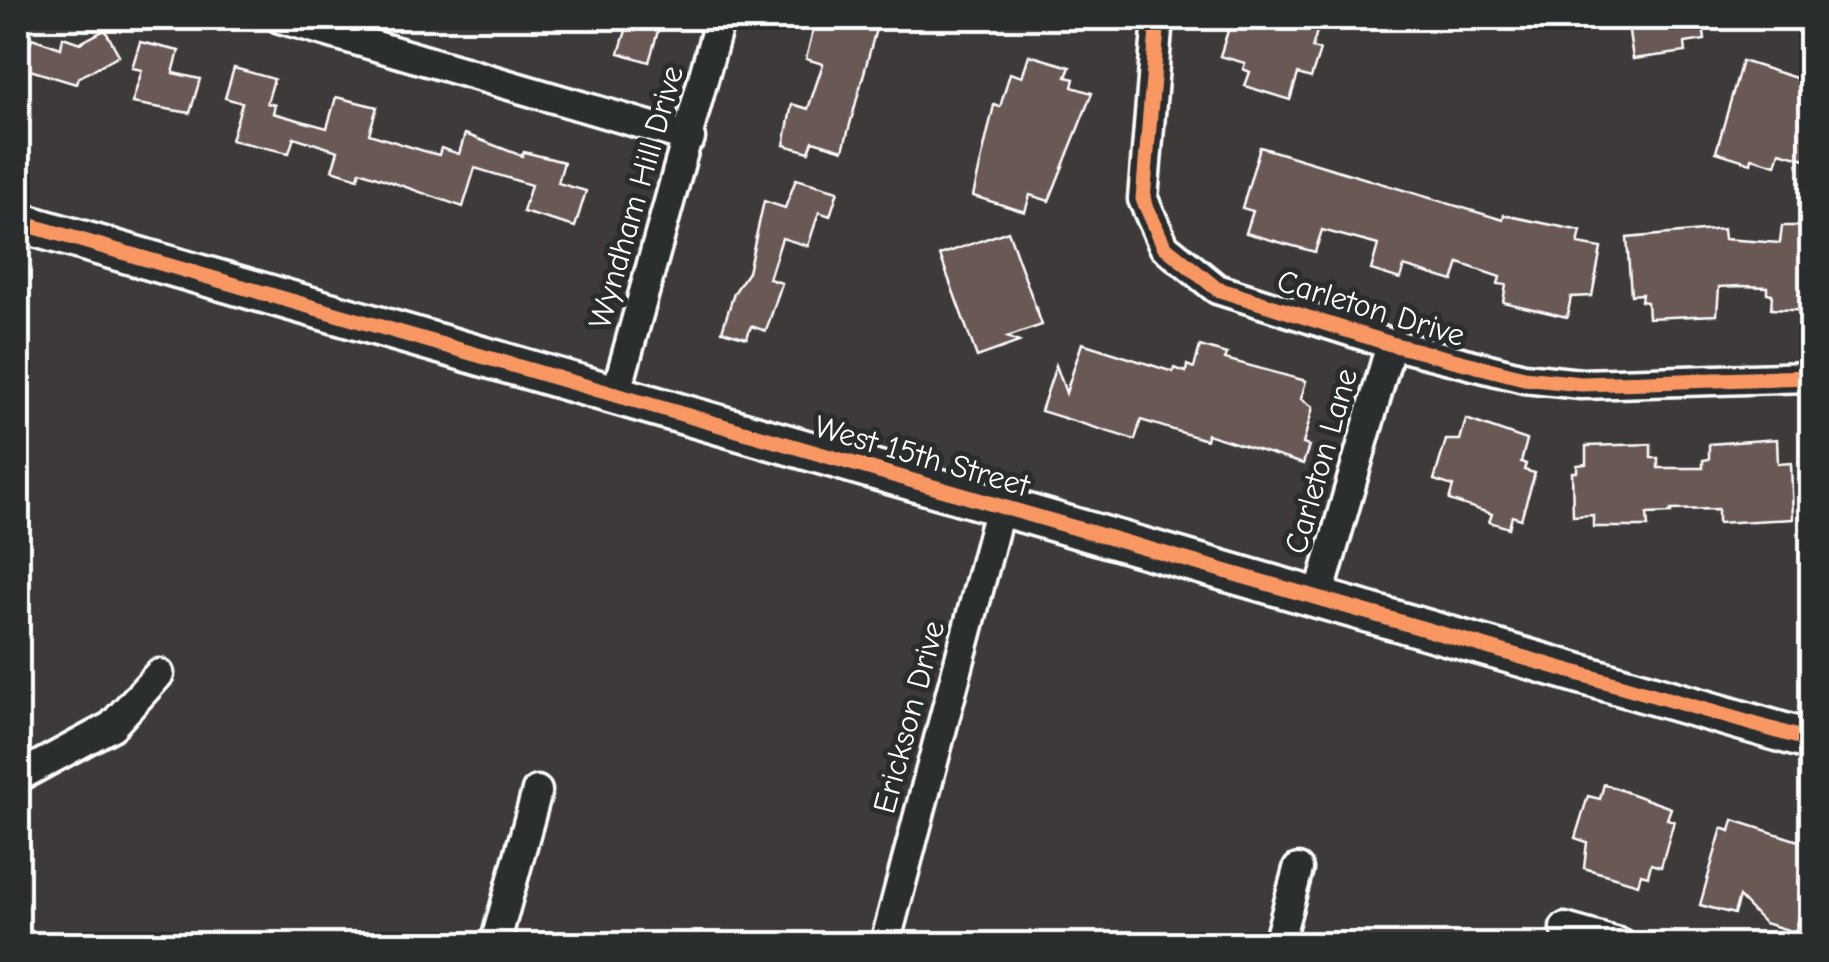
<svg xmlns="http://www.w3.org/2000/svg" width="1829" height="962" font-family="'Comic Neue',sans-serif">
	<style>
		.building { fill: #6b5955; stroke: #fff; stroke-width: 2.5 }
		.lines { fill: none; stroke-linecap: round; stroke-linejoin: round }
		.street-casing { stroke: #fff; stroke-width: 35 }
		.secondary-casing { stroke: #fff; stroke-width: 45 }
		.street { stroke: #2a2d2e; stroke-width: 28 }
		.secondary { stroke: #2a2d2e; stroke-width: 38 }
		.cycleway-casing { stroke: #2a2d2e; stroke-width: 21 }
		.cycleway { stroke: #f99763; stroke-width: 15 }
		.labels { text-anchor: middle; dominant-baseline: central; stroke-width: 10; stroke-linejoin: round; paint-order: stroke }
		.street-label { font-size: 32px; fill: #fff; stroke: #2a2d2e }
	</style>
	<rect width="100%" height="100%" fill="#3e3a3a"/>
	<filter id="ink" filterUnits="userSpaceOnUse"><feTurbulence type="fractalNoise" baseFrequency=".01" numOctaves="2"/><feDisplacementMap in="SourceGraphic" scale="20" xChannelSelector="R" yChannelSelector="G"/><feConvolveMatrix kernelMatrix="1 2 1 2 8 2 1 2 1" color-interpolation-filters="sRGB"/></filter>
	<g filter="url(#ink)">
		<g class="building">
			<polygon points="630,18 660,24 649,62 619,53"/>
			<polygon points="816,18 840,22 841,18 879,18 843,150 813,141 809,152 784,145 792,104 808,109 823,64 806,59"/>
			<polygon points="1232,18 1321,18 1312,48 1320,50 1311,78 1298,74 1290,100 1245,86 1250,72 1243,69 1245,63 1220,56"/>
			<polygon points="1627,18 1702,18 1705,40 1685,43 1686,52 1633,59"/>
			<polygon points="105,30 119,55 78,78 76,84 23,68 32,38 61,48 63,37 80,43"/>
			<polygon points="140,42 179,51 173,73 200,79 190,113 132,103 142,70 132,68"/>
			<polygon points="1029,55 1070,67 1066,77 1074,79 1072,87 1092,93 1049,201 1030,195 1025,212 973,196 994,105 1000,107 1010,73 1022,77"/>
			<polygon points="1742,61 1809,82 1803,102 1809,103 1807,111 1812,113 1812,136 1805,159 1780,152 1776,165 1752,158 1751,163 1716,152"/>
			<polygon points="234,68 274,79 267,103 275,105 273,113 327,128 336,97 377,107 369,134 427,152 439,155 441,148 459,154 465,134 522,156 524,152 564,162 558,183 586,191 575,227 523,212 531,185 475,168 463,207 360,171 358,178 332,170 338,151 294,137 289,153 231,140 242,103 225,98"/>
			<polygon points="1260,147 1503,220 1504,215 1581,231 1578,244 1601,248 1592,296 1571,297 1567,317 1503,302 1506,285 1498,284 1500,277 1459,263 1453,281 1404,266 1400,279 1371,270 1378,245 1322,230 1315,252 1246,233 1253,211 1242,208"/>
			<polygon points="796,179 838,191 830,216 819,212 808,246 782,238 769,279 782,283 766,331 751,326 747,338 722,331 734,293 748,272 764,201 785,208"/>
			<polygon points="1782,226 1812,226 1812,311 1771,309 1772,294 1767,293 1767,287 1742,286 1719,287 1717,315 1648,318 1647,302 1641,301 1642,294 1631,295 1627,238 1723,229 1724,239 1780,243"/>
			<polygon points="1008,231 1042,325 1007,337 1019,342 977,357 940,255"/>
			<polygon points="1082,343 1173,372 1174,368 1186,372 1187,365 1194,368 1200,346 1227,354 1225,359 1306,381 1301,399 1313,407 1303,444 1309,446 1303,464 1207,434 1206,440 1141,420 1135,440 1041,411 1056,365 1066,393"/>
			<polygon points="1466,419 1527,440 1521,462 1526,464 1524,470 1535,473 1521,519 1512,516 1509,528 1489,522 1492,514 1449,500 1453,486 1434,480 1446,440 1460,440"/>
			<polygon points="1777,439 1778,464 1791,463 1793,519 1718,523 1718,509 1671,510 1671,513 1647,514 1648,527 1593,527 1593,515 1573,516 1572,472 1577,472 1577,465 1586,464 1586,446 1651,444 1651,458 1658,458 1658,468 1703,468 1703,460 1709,459 1709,444"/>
			<polygon points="1604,784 1671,808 1667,819 1674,821 1661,867 1651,864 1648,876 1641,874 1638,884 1584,868 1587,842 1575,838 1588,796 1600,799"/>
			<polygon points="1733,820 1808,844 1804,856 1812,858 1812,874 1795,932 1764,923 1739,897 1734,914 1700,905 1722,828 1730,831"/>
		</g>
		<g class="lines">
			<defs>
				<g id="street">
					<polyline points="280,18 690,138"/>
					<polyline points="1158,18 1143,199 1164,246 1217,289 1391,344 1524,378 1581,384 1812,377"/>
					<polyline points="616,394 720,18"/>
					<polyline points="1318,599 1391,344"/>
					<polyline points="18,777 112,726 159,674"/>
					<polyline points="1565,928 1622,944"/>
					<polyline points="495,944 537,791"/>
					<polyline points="885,944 1000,507"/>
					<polyline points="1278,944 1298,869"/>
				</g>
				<polyline id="secondary" points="18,222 1812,741"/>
			</defs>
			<use href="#street" class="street-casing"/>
			<use href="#secondary" class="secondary-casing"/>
			<use href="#street" class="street"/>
			<use href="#secondary" class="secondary"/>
			<defs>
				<g id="cycleway">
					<polyline points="1158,18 1143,199 1164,246 1217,289 1391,344 1524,378 1581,384 1812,377"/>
					<polyline points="18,222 1812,741"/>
				</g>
			</defs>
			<use href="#cycleway" class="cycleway-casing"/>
			<use href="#cycleway" class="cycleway"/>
		</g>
	</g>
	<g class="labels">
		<g class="street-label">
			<text transform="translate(636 197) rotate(-74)">Wyndham Hill Drive</text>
			<text transform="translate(1371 308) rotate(17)">Carleton Drive</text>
			<text transform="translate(922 456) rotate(16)">West 15th Street</text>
			<text transform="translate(1321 461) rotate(-74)">Carleton Lane</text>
			<text transform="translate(909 717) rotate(-75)">Erickson Drive</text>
		</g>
	</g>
	<rect width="1829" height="962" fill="none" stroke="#2a2d2e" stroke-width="60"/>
	<rect x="30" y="30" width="1769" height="902" fill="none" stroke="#fff" stroke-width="4" filter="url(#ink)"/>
</svg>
